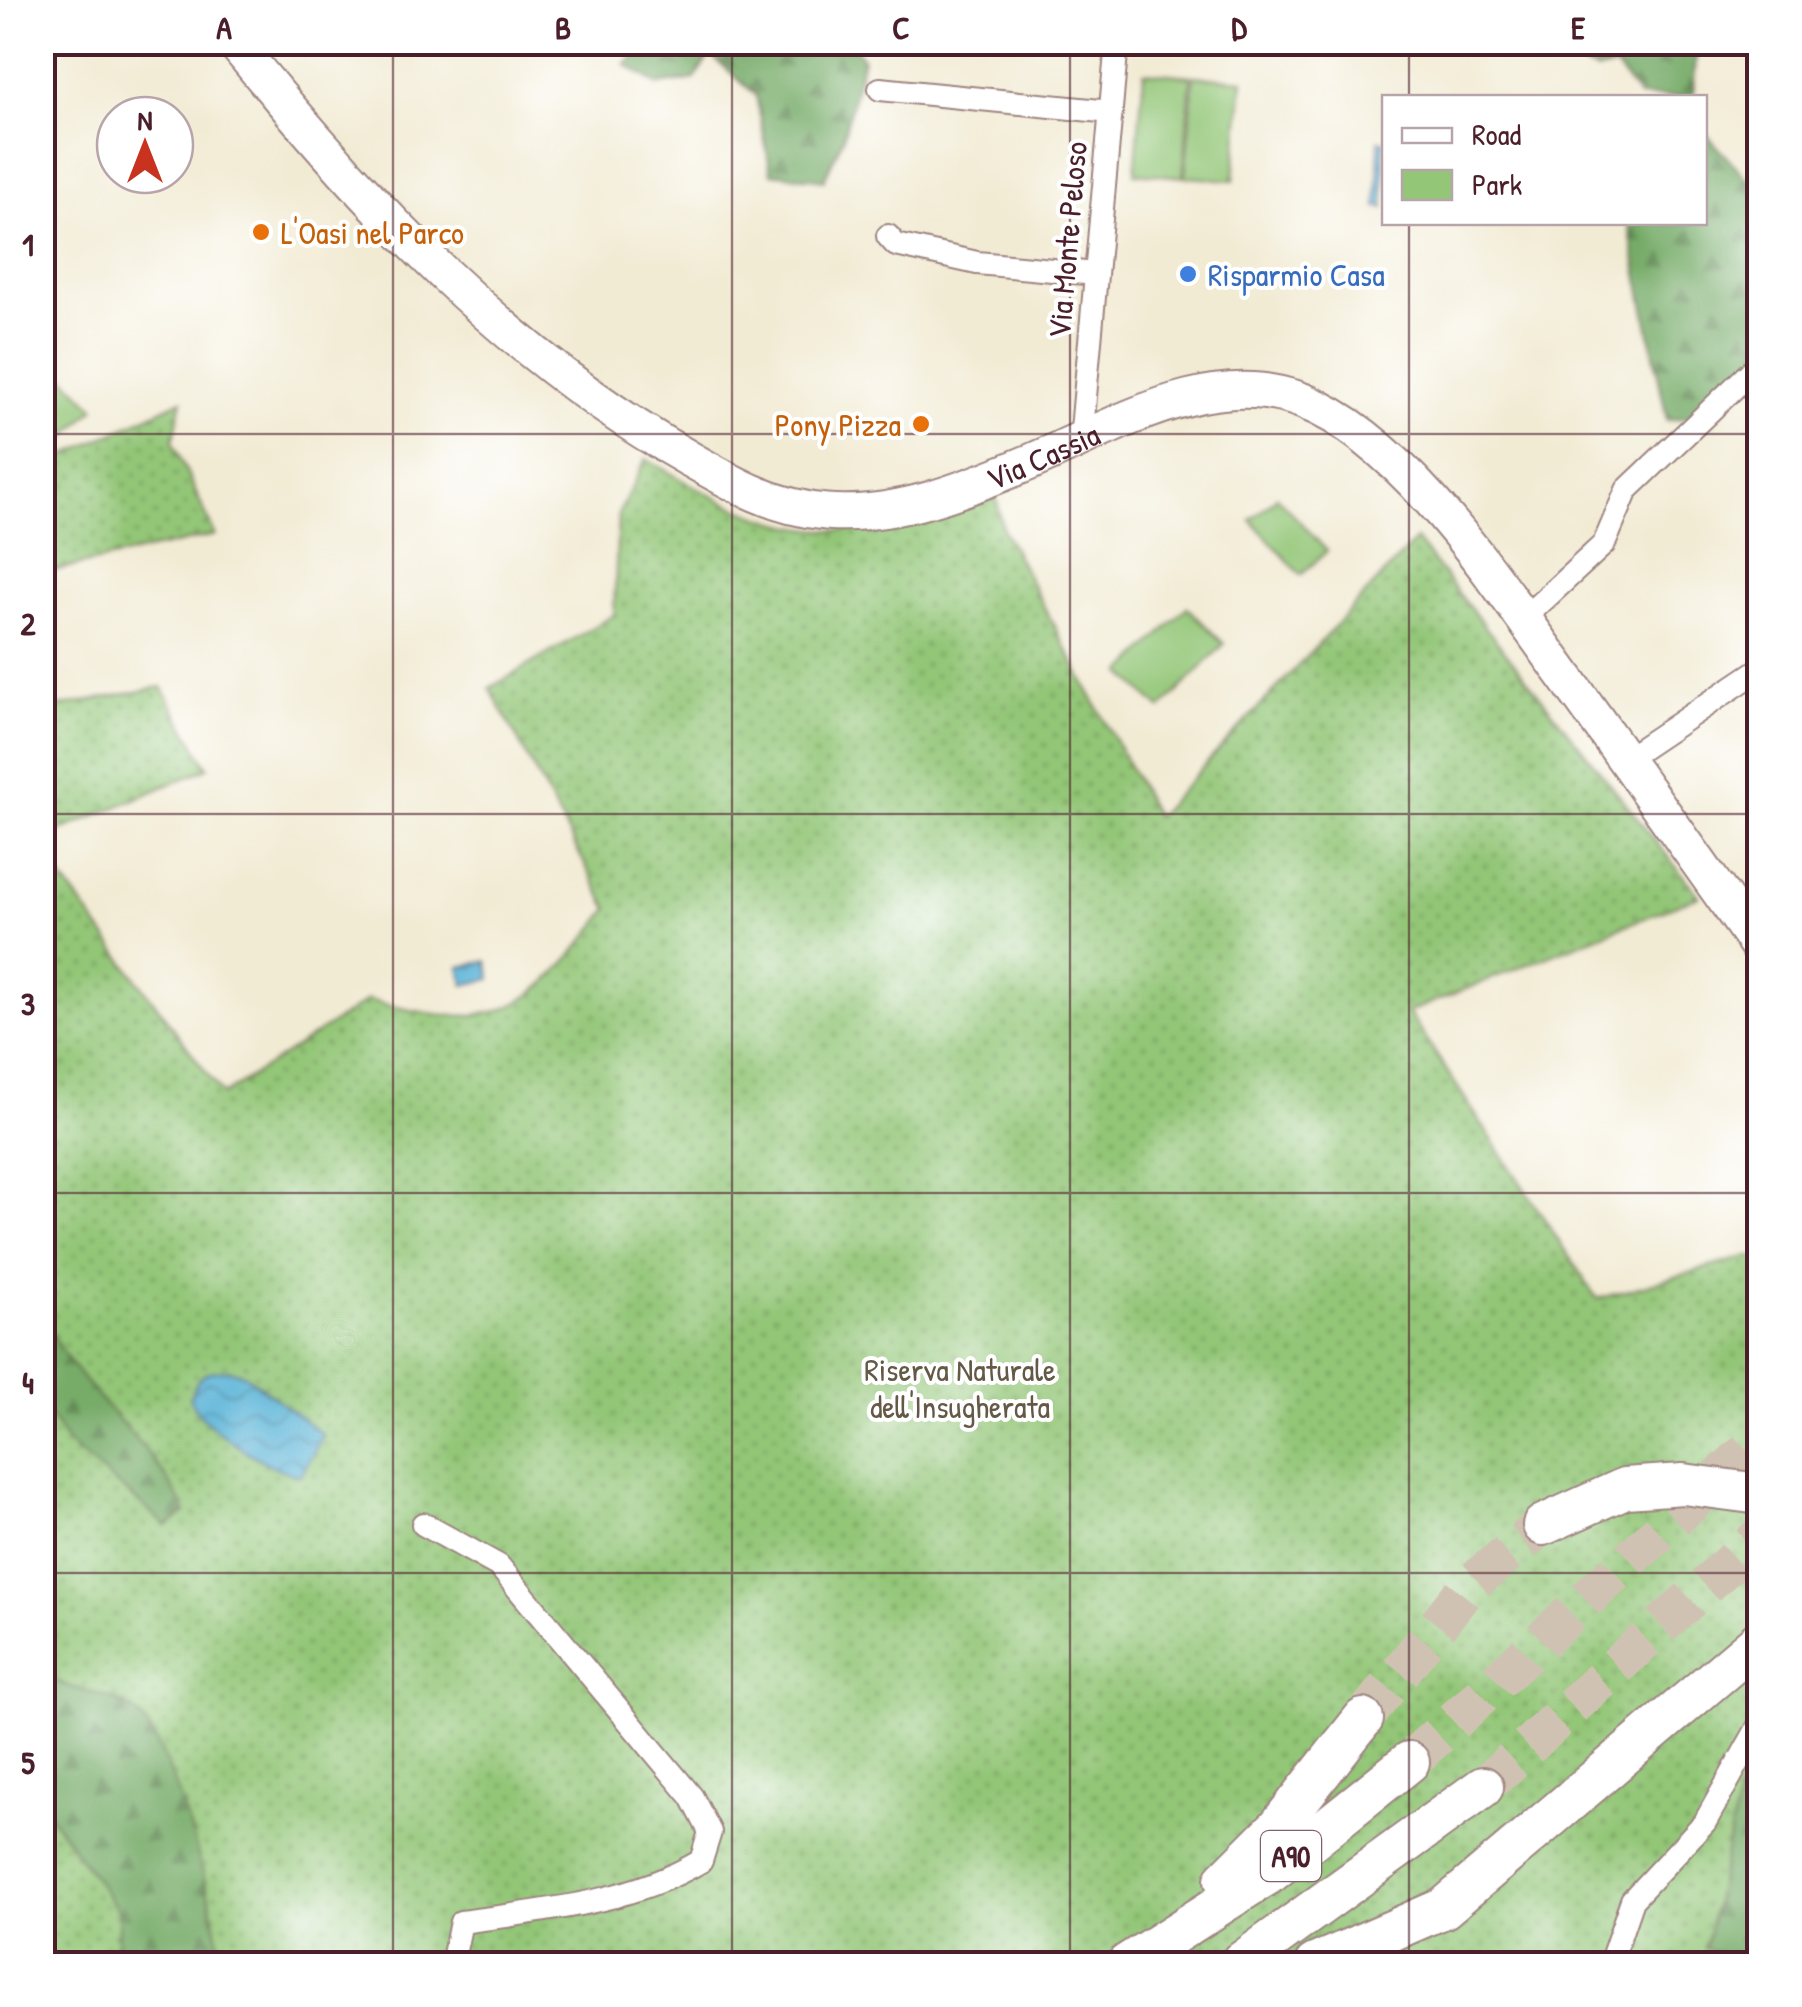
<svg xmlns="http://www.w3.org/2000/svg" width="1802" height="2007" font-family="'Patrick Hand',sans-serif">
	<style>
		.green { fill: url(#green-dots); stroke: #6e7251; stroke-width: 2.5 }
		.forest { fill: url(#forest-firs); stroke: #60654a; stroke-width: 2.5 }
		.pitch { fill: #93c677; stroke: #6e7251; stroke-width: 2.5 }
		.water { fill: url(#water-waves); stroke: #526981; stroke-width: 2.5 }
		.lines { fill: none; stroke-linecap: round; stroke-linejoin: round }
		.motorway-tunnel { stroke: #d0c2b2; stroke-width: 40; stroke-dasharray: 40 20; stroke-linecap: butt }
		.minor-casing { stroke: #9e8580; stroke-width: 26 }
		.primary-casing { stroke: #9e8580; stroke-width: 39 }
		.motorway-casing { stroke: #9e8580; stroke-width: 44 }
		.minor { stroke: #fff; stroke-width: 22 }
		.primary { stroke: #fff; stroke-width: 35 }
		.motorway { stroke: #fff; stroke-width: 40 }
		.grid { fill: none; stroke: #4a1f2b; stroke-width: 2.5; stroke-opacity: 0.55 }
		.food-dot { fill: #e8710a; stroke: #fff; stroke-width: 4 }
		.shop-dot { fill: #3f7fe0; stroke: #fff; stroke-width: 4 }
		.labels { text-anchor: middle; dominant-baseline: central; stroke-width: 8; stroke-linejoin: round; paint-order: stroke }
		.shield { fill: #fff; stroke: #80626b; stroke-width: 2.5 }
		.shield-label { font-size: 30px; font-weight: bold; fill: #4a1f2b }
		.food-label { font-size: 32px; fill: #c56008; stroke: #fff; text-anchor: start }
		.street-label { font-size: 32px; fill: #4a1f2b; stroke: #fff }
		.shop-label { font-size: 32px; fill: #366cbe; stroke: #fff; text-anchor: start }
		.park-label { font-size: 32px; fill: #645946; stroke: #fff }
		.neatline { fill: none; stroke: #4a1f2b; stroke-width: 4 }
		.grid-label { font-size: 32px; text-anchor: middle; font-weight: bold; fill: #4a1f2b }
	</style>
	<defs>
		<pattern id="green-dots" width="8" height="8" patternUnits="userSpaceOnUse" patternTransform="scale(2.5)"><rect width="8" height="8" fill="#93c677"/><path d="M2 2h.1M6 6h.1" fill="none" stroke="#7aa062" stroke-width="1.8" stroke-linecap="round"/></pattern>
		<pattern id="forest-firs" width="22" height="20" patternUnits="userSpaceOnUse" patternTransform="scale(2.5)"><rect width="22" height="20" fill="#76ab68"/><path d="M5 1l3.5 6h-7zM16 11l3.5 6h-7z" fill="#638b56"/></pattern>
		<pattern id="water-waves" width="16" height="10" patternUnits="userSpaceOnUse" patternTransform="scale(2.5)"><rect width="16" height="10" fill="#59b3d7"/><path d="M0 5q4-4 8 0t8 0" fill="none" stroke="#4c91af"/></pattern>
	</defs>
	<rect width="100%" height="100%" fill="#fff"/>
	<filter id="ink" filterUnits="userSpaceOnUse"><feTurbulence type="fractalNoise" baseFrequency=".01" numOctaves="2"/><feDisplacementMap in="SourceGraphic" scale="20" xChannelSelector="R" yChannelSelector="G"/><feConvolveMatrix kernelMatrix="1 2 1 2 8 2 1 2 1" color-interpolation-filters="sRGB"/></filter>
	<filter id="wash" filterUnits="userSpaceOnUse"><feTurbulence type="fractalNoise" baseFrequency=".0048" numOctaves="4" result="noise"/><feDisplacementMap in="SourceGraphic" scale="40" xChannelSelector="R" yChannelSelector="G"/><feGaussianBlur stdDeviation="2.25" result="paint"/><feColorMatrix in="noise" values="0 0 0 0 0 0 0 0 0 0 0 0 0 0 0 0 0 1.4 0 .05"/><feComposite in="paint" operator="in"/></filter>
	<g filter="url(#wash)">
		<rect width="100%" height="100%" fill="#f2ebd4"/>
		<g class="green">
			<polygon points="182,400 173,442 215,535 43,573 43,466"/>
			<path d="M646,459c46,26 94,57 147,67 66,13 141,-6 203,-29l7,33 153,287 260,-277 283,356 -291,116 189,287 152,-43 10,4v704h-1716l-1,-1113 181,244 145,-95c133,35 159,15 241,-91l-119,-221 124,-73 4,-100z"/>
			<polygon points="162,687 208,768 43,838 43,698 53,708"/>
		</g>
		<g class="forest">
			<polygon points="650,43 851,43 863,58 843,138 824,180 771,173 756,95 710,54 695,79 658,85 625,64"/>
			<polygon points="1535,43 1697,43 1693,97 1639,97 1616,67 1597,71 1538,48"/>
			<polygon points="1705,133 1759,191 1759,355 1696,416 1667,420 1628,223 1704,222"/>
			<path d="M43,1334l10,2c37,65 103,109 133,177l-19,13 -99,-82 -25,-38z"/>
			<path d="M42,1673c28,20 63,17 92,38 37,27 85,206 87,253h-132l28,-20 2,-32 -76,-106z"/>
			<polygon points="1759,1755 1759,1964 1756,1964 1705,1949 1744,1768"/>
		</g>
		<g class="pitch">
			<polygon points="1144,72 1191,76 1183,177 1135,173"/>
			<polygon points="1194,76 1243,80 1234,180 1185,177"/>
			<polygon points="42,354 95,408 60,442 43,424"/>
			<polygon points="1277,497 1327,551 1301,575 1251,520"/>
			<polygon points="1187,607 1224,644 1161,709 1123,673"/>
		</g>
		<g class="water">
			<polygon points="1379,141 1384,141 1384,208 1377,207"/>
			<polygon points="487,961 491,979 464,985 460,967"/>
			<path d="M229,1370l15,4 79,61 -22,40c-24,1 -109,-54 -111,-78 8,-22 15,-27 39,-27z"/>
		</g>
	</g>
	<g filter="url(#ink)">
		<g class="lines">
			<g class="motorway-tunnel">
				<polyline points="1363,1719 1469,1585 1543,1525"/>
				<polyline points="1409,1762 1760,1440"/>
				<polyline points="1483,1787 1760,1536"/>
			</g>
			<defs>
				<g id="minor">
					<polyline points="880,89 1111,112"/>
					<polyline points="888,236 896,245 977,263 1096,274"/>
					<polyline points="1081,441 1117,42"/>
					<polyline points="1523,619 1604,544 1627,490 1760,363"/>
					<polyline points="1626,759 1760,669"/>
					<path d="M423,1524l76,42 193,231 18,35 -9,29c-71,42 -160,50 -240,61l-9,42"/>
					<polyline points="1610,1964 1632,1900 1705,1822 1760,1724"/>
				</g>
				<g id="primary">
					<path id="s1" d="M234,42c131,161 272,313 454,416 44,25 87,50 138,54 69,6 140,-23 202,-49 84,-35 182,-98 275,-62 102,39 196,185 259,271 67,92 132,184 198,277"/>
				</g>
				<g id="motorway">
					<polyline points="1543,1525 1625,1488 1683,1484 1760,1494"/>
					<polyline points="1225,1880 1278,1827 1363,1719"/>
					<polyline points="1127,1964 1270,1873 1409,1762"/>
					<polyline points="1239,1964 1483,1787"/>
					<polyline points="1315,1964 1444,1908 1760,1640"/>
				</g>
			</defs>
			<use href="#minor" class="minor-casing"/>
			<use href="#primary" class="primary-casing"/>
			<use href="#motorway" class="motorway-casing"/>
			<use href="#minor" class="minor"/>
			<use href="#primary" class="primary"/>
			<use href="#motorway" class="motorway"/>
		</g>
	</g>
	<path class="grid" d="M393,42v1922M732,42v1922M1070,42v1922M1409,42v56M1409,222v1742M42,434h1718M42,814h1718M42,1193h1718M42,1573h1718"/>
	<g class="food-dot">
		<circle cx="261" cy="232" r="10"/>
		<circle cx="921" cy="424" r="10"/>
	</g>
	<circle class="shop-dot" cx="1188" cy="274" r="10"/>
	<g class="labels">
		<rect class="shield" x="1261" y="1831" width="60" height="50" rx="8"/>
		<g class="shield-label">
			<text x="1291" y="1856">A90</text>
		</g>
		<g class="food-label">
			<text x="281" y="232">L'Oasi nel Parco</text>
			<text x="901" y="424" text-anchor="end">Pony Pizza</text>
		</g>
		<g class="street-label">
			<text transform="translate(1067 240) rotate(-85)">Via Monte Peloso</text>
			<text stroke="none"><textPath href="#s1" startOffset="995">Via Cassia</textPath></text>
		</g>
		<g class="shop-label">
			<text x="1208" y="274">Risparmio Casa</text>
		</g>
		<g class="park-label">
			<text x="960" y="1369">Riserva Naturale<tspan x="960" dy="37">dell'Insugherata</tspan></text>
		</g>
	</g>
	<rect width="1802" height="2007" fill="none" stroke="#fff" stroke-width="110"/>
	<rect x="1382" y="95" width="325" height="130" fill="#ffffff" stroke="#b7a5aa" stroke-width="2.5"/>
	<rect x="1402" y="128" width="50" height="15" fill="#ffffff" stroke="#b7a5aa" stroke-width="2.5"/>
	<text x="1472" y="145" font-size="30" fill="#4a1f2b">Road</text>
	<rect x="1402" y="170" width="50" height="30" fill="#93c677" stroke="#b7a5aa" stroke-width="2.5"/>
	<text x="1472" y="195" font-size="30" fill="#4a1f2b">Park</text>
	<g transform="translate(145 145)"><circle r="48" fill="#ffffff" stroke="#b7a5aa" stroke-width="2.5"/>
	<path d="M0-8L18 38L0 25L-18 38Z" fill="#c8321e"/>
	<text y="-15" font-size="28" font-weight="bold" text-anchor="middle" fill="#4a1f2b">N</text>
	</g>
	<rect x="55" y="55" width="1692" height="1897" class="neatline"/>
	<g class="grid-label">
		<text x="224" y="39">A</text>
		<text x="563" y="39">B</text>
		<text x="901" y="39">C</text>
		<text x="1239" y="39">D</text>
		<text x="1578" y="39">E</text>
		<text x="28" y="256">1</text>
		<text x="28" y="635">2</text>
		<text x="28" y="1015">3</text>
		<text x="28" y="1394">4</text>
		<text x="28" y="1774">5</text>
	</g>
</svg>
